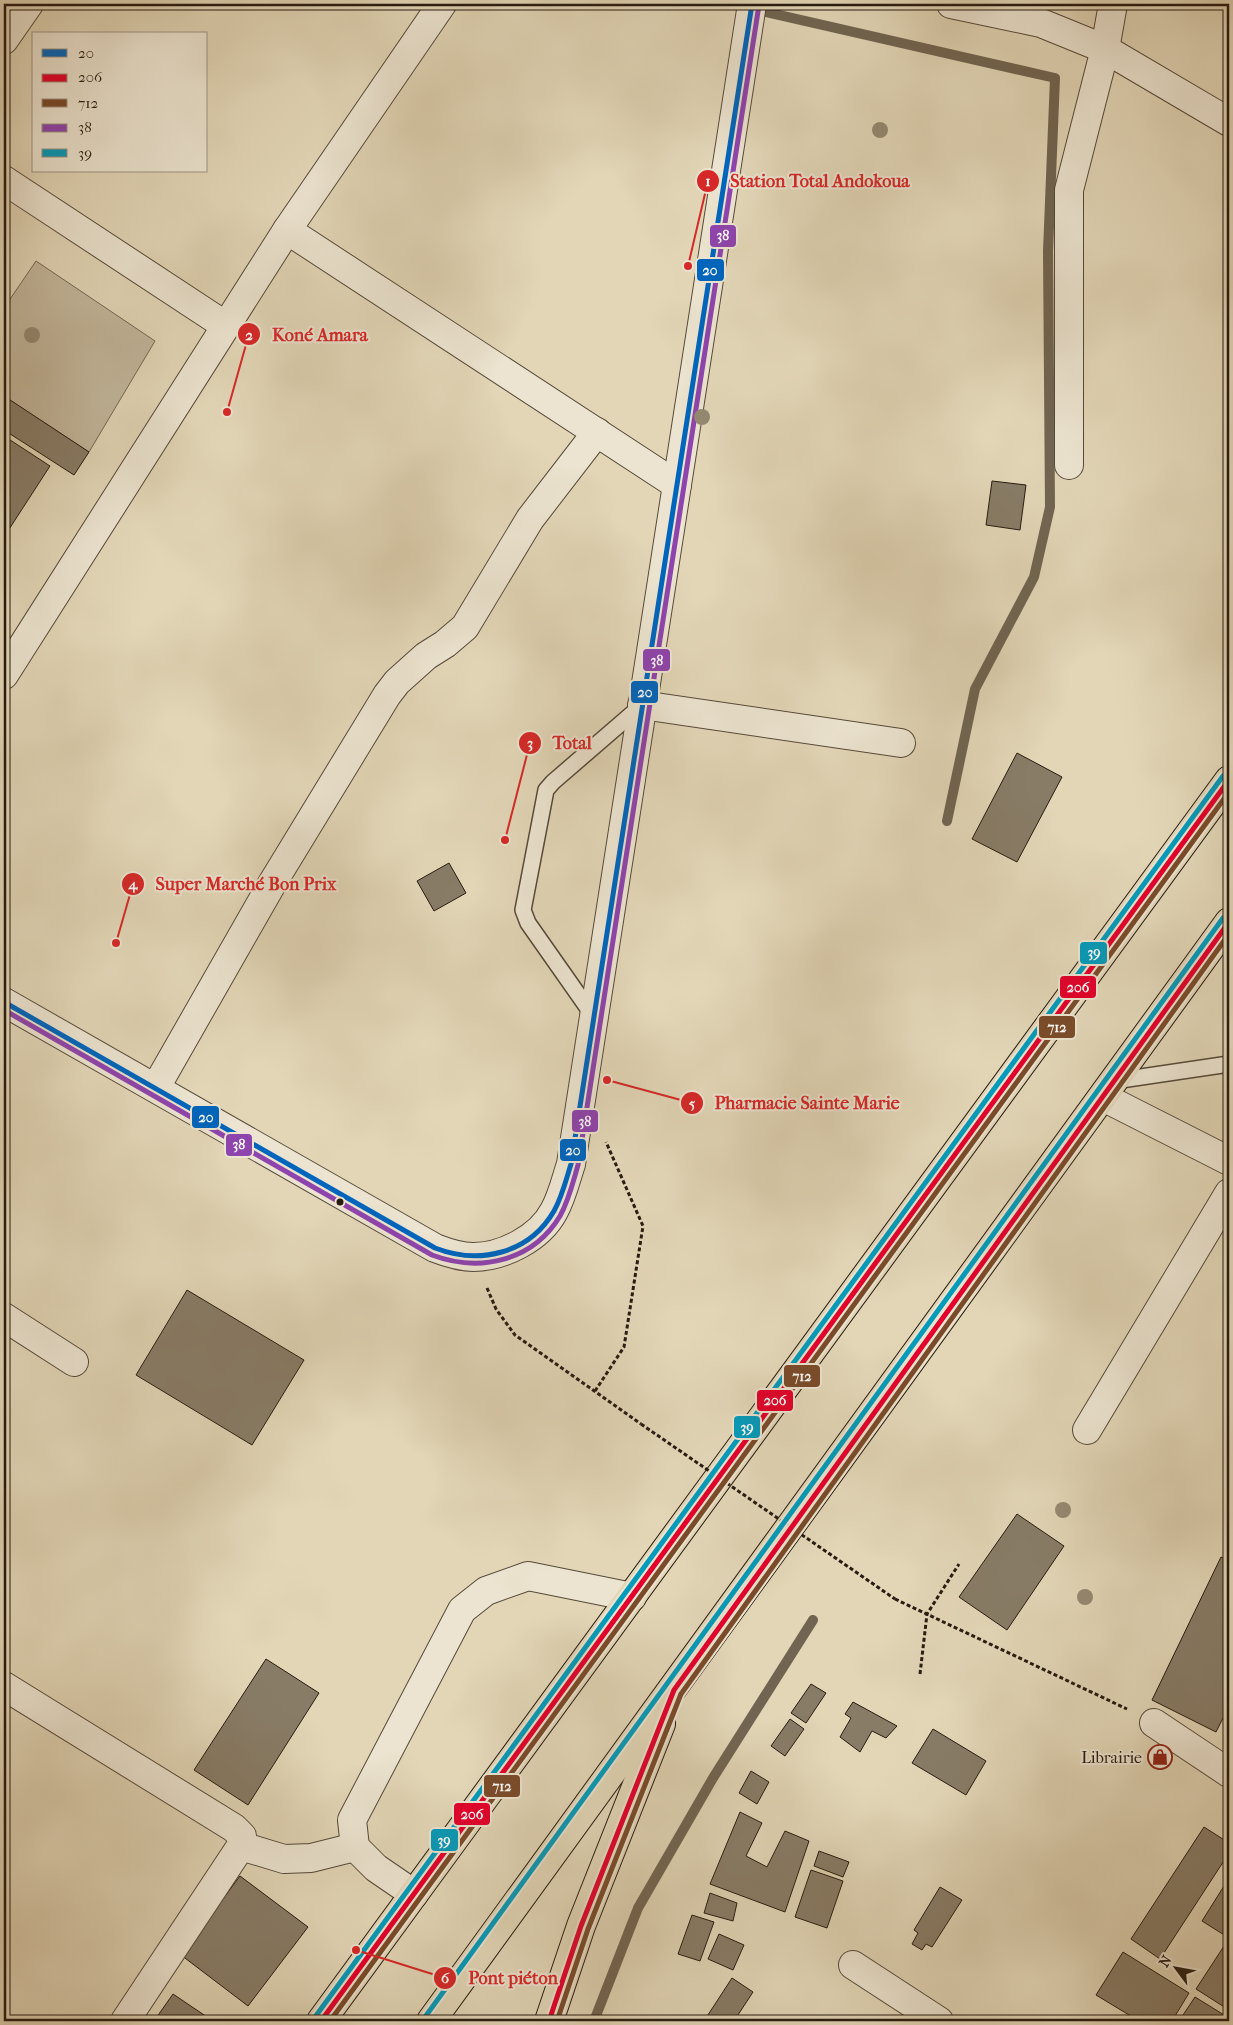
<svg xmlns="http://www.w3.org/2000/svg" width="1233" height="2025" font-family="'IM FELL French Canon',serif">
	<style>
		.green { fill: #c2b69b; stroke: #746856 }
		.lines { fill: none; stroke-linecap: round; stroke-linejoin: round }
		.stream { stroke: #716552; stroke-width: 10 }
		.building { fill: #887c67; stroke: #271b10 }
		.service-casing { stroke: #564a3a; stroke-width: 18 }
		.minor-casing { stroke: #564a3a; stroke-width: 30 }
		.motorway-casing { stroke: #271b10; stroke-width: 30 }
		.path { stroke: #271b10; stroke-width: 3; stroke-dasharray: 4 2.5; stroke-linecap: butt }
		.service { stroke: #ece4d0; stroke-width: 15 }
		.minor { stroke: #ece4d0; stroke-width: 28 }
		.motorway { stroke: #e2d6b7; stroke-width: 28 }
		.path-bridge { stroke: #271b10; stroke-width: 3; stroke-dasharray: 4 2.5; stroke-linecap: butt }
		.bus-1-casing { stroke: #ece4d0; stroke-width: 9 }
		.bus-2-casing { stroke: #ece4d0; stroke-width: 9 }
		.bus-3-casing { stroke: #ece4d0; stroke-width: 9 }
		.bus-4-casing { stroke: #ece4d0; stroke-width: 9 }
		.bus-5-casing { stroke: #ece4d0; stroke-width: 9 }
		.bus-1 { stroke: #0065bd; stroke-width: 5 }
		.bus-2 { stroke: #e4002b; stroke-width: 5 }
		.bus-3 { stroke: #7a4b2a; stroke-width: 5 }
		.bus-4 { stroke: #8e44ad; stroke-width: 5 }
		.bus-5 { stroke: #049bbb; stroke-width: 5 }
		.tree { fill: #958972 }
		.bus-dot { fill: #271b10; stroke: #ece4d0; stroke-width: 2 }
		.labels { text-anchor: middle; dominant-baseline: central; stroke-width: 4; stroke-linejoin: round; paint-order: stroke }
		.poi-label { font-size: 16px; fill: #271b10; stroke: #ece4d0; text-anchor: end }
		.leader { fill: none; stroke: #d62828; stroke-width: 2 }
		.callout-dot { fill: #d62828; stroke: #ece4d0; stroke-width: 2 }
		.mark-label { font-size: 15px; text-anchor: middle; font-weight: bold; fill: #fff }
		.callout-label { font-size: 18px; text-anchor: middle; font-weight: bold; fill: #d62828; stroke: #ece4d0; stroke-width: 4; stroke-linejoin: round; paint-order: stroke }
		.line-badge { stroke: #ece4d0; stroke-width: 2 }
		.badge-label { font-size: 14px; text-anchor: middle; font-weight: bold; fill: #fff }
	</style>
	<rect width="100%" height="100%" fill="#e2d6b7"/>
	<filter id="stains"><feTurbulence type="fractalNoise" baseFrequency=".004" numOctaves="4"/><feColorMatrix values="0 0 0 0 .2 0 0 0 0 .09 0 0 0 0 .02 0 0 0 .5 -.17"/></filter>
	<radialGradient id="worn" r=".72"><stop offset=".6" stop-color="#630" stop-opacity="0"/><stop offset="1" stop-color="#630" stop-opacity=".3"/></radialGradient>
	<polygon class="green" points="36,261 155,341 89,452 4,396 4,308"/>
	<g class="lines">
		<g class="stream">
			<polyline points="731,4 1055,78 1048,251 1050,507 1034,577 975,689 947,821"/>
			<polyline points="594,2021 638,1908 713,1778 813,1620"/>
		</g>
	</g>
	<g class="building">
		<polygon points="4,245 10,249 4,258"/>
		<polygon points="4,396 89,452 74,475 4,430"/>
		<polygon points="4,436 50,466 4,537"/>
		<polygon points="992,481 1026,485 1020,530 986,525"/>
		<polygon points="1017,753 1062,777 1017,862 972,839"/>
		<polygon points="449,863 466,893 434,911 417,881"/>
		<polygon points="187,1290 304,1360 252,1445 136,1375"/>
		<polygon points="1017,1514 1064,1546 1007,1630 959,1597"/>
		<polygon points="1221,1557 1229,1561 1229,1706 1216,1732 1152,1700"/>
		<polygon points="266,1659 319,1693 248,1805 194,1770"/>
		<polygon points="811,1684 826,1693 806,1723 791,1713"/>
		<polygon points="853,1702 897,1726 886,1738 872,1731 860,1752 840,1737 851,1718 845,1714"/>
		<polygon points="790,1719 804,1729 785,1756 771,1746"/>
		<polygon points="933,1729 986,1761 966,1795 912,1763"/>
		<polygon points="751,1771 769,1782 757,1804 739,1793"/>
		<polygon points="740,1812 762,1823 746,1856 767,1867 785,1831 809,1841 785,1912 710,1884"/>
		<polygon points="1204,1827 1229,1843 1229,1853 1160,1959 1131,1939"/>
		<polygon points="819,1851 849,1862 843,1877 814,1866"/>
		<polygon points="811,1870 843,1881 827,1928 795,1917"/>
		<polygon points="240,1876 308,1927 248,2006 181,1955"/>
		<polygon points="1229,1878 1229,1938 1202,1921"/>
		<polygon points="940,1887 962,1900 932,1947 926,1944 922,1950 912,1944 918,1933 914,1930"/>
		<polygon points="710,1893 737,1903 733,1921 704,1913"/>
		<polygon points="692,1915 714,1922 700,1961 678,1954"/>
		<polygon points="719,1934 744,1945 733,1970 708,1959"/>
		<polygon points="1224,1946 1229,1949 1229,2010 1196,1989"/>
		<polygon points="1123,1952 1189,1993 1172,2021 1139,2021 1096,1995"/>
		<polygon points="732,1978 753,1992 734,2021 704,2021"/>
		<polygon points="173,1994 213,2021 154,2021"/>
		<polygon points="1195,1997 1229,2018 1229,2021 1179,2021"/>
	</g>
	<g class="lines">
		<defs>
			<g id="service">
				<polyline points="594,1017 528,923 523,910 546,790 553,782 641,706"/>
				<polyline points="1114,1081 1229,1064"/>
			</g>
			<g id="minor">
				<polyline points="951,4 1041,23 1105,49 1229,122"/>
				<polyline points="4,40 29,4"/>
				<polyline points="4,180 226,326"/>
				<polyline points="287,230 677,485"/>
				<polyline points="1069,465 1069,190 1105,49 1113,4"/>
				<polyline points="4,675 287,230 442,4"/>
				<polyline points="642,705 901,743"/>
				<path d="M4,1002l431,246c13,5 25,9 38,9 30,0 67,-19 81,-46 8,-14 12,-32 17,-47l181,-1160"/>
				<polyline points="156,1087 273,882 387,695 397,682 426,656 445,644 465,627 530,519 597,432"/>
				<polyline points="1103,1097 1229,1161"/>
				<polyline points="4,1317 74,1362"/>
				<polyline points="1087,1430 1229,1193"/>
				<polyline points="4,1686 234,1828 242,1836 241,1846 125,2021"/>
				<polyline points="1154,1723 1229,1773"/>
				<polyline points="241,1846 284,1859 311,1858 355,1847"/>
				<polyline points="414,1894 376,1868 355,1847 352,1820 462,1610 486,1591 528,1576 632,1597"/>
				<polyline points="853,1965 939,2021"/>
			</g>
			<g id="motorway">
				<polyline points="321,2021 1229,780"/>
				<polyline points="431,2021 1229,922"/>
				<polyline points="549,2021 581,1926 661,1724"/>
			</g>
		</defs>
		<use href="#service" class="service-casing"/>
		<use href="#minor" class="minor-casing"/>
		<use href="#motorway" class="motorway-casing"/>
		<g class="path">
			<polyline points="487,1288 496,1309 515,1335 641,1424"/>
			<polyline points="595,1391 624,1347 643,1226 606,1142"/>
			<polyline points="895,1599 1127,1709"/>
			<polyline points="920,1674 927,1614 959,1564"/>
		</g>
		<use href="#service" class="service"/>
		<use href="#minor" class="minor"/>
		<use href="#motorway" class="motorway"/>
		<polyline class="path-bridge" points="641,1424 895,1599"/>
		<defs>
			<path id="bus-1" d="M4,1002l431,246c44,17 94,6 119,-37 8,-14 12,-31 17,-47l181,-1160"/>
			<g id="bus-2">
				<polyline points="321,2021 1229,780"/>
				<polyline points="549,2021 581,1926 674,1690 1229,922"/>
			</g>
			<g id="bus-3">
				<polyline points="330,2021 1229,792"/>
				<polyline points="557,2021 588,1929 681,1694 1229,934"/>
			</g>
			<path id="bus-4" d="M4,1010l428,245c48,18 101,6 128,-39 9,-16 13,-34 18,-51l181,-1160"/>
			<g id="bus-5">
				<polyline points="315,2017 1223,776"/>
				<polyline points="425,2017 1223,918"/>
			</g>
		</defs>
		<use href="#bus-1" class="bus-1-casing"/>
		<use href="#bus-2" class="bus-2-casing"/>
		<use href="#bus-3" class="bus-3-casing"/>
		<use href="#bus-4" class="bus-4-casing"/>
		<use href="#bus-5" class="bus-5-casing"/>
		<use href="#bus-1" class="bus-1"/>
		<use href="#bus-2" class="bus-2"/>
		<use href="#bus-3" class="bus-3"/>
		<use href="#bus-4" class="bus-4"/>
		<use href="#bus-5" class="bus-5"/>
	</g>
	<g class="tree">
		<circle cx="880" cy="130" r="8"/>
		<circle cx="32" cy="335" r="8"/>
		<circle cx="702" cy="417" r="8"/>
		<circle cx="1063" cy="1510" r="8"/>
		<circle cx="1085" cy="1597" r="8"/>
	</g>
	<defs>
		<symbol id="shop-ring" viewBox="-11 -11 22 22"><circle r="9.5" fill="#ece4d0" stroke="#8f2418" stroke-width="1.5"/><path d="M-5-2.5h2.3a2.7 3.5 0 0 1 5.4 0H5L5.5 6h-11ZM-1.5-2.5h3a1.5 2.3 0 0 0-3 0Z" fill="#8f2418"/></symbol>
	</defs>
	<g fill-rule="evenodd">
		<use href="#shop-ring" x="1146" y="1743" width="28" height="28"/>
	</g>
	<circle class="bus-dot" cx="340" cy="1202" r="4.5"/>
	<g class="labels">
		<g class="poi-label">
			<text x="1142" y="1757">Librairie</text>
		</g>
	</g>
	<path class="leader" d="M688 266L708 181M227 412L249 334M505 840L530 743M116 943L133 884M607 1080L692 1103M356 1950L445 1978"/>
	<g class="callout-dot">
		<circle cx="688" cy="266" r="5"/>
		<circle cx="227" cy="412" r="5"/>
		<circle cx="505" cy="840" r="5"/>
		<circle cx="116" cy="943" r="5"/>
		<circle cx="607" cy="1080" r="5"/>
		<circle cx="356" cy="1950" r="5"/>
		<circle cx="708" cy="181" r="12"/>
		<circle cx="249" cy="334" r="12"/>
		<circle cx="530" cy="743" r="12"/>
		<circle cx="133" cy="884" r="12"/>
		<circle cx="692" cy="1103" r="12"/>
		<circle cx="445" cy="1978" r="12"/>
	</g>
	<g class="mark-label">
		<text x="708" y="186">1</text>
		<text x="249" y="340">2</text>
		<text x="530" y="748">3</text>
		<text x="133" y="889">4</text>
		<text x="692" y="1108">5</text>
		<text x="445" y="1983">6</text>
	</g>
	<g class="callout-label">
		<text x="820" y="187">Station Total Andokoua</text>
		<text x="320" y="341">Koné Amara</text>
		<text x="572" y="749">Total</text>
		<text x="246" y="890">Super Marché Bon Prix</text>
		<text x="807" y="1109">Pharmacie Sainte Marie</text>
		<text x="513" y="1984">Pont piéton</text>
	</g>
	<g class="line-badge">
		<rect x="709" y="224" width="28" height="24" rx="5" fill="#8e44ad"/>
		<rect x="696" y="258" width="29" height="24" rx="5" fill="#0065bd"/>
		<rect x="642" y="648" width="29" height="24" rx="5" fill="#8e44ad"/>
		<rect x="630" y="680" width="29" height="24" rx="5" fill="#0065bd"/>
		<rect x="1079" y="941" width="29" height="24" rx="5" fill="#049bbb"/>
		<rect x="1059" y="975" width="38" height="24" rx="5" fill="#e4002b"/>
		<rect x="1038" y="1015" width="38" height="24" rx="5" fill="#7a4b2a"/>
		<rect x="191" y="1105" width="29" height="24" rx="5" fill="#0065bd"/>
		<rect x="571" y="1109" width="28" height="24" rx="5" fill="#8e44ad"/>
		<rect x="225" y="1133" width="28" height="24" rx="5" fill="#8e44ad"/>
		<rect x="559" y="1138" width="28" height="24" rx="5" fill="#0065bd"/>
		<rect x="783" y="1364" width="38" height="24" rx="5" fill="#7a4b2a"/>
		<rect x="756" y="1389" width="38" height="23" rx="5" fill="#e4002b"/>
		<rect x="733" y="1415" width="28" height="24" rx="5" fill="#049bbb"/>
		<rect x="483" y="1774" width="38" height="24" rx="5" fill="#7a4b2a"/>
		<rect x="453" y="1802" width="38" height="24" rx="5" fill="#e4002b"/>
		<rect x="430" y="1828" width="29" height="24" rx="5" fill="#049bbb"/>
	</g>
	<g class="badge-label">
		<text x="723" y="240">38</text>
		<text x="710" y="275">20</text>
		<text x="657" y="665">38</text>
		<text x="645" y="697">20</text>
		<text x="1094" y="957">39</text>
		<text x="1078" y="992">206</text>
		<text x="1057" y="1032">712</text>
		<text x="206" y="1122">20</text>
		<text x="585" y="1126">38</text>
		<text x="239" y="1149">38</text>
		<text x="573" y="1155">20</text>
		<text x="802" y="1381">712</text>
		<text x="775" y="1405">206</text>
		<text x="747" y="1432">39</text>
		<text x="502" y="1791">712</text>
		<text x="472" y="1819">206</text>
		<text x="444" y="1845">39</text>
	</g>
	<rect width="1233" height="2025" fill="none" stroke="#e2d6b7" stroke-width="20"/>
	<rect x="5" y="5" width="1223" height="2015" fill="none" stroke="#271b10" stroke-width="2.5"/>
	<rect x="10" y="10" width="1213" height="2005" fill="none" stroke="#271b10"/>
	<rect x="32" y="32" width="175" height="140" fill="#ece4d0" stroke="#9d9483"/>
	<rect x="42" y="49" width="25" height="8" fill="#0065bd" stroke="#9d9483"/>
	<text x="78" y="58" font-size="15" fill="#271b10">20</text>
	<rect x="42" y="74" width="25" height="8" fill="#e4002b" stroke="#9d9483"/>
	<text x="78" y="82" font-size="15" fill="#271b10">206</text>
	<rect x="42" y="99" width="25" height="8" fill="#7a4b2a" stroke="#9d9483"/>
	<text x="78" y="108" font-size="15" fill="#271b10">712</text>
	<rect x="42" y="124" width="25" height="8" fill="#8e44ad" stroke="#9d9483"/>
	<text x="78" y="132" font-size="15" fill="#271b10">38</text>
	<rect x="42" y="149" width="25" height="8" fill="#049bbb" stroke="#9d9483"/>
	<text x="78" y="158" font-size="15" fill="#271b10">39</text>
	<g transform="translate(1176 1968) rotate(302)" stroke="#ece4d0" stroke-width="4" paint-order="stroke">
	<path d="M0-4L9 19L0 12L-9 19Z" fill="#271b10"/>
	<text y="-8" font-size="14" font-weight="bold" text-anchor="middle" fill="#271b10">N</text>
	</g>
	<rect width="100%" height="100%" filter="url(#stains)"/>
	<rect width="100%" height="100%" fill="url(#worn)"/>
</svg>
